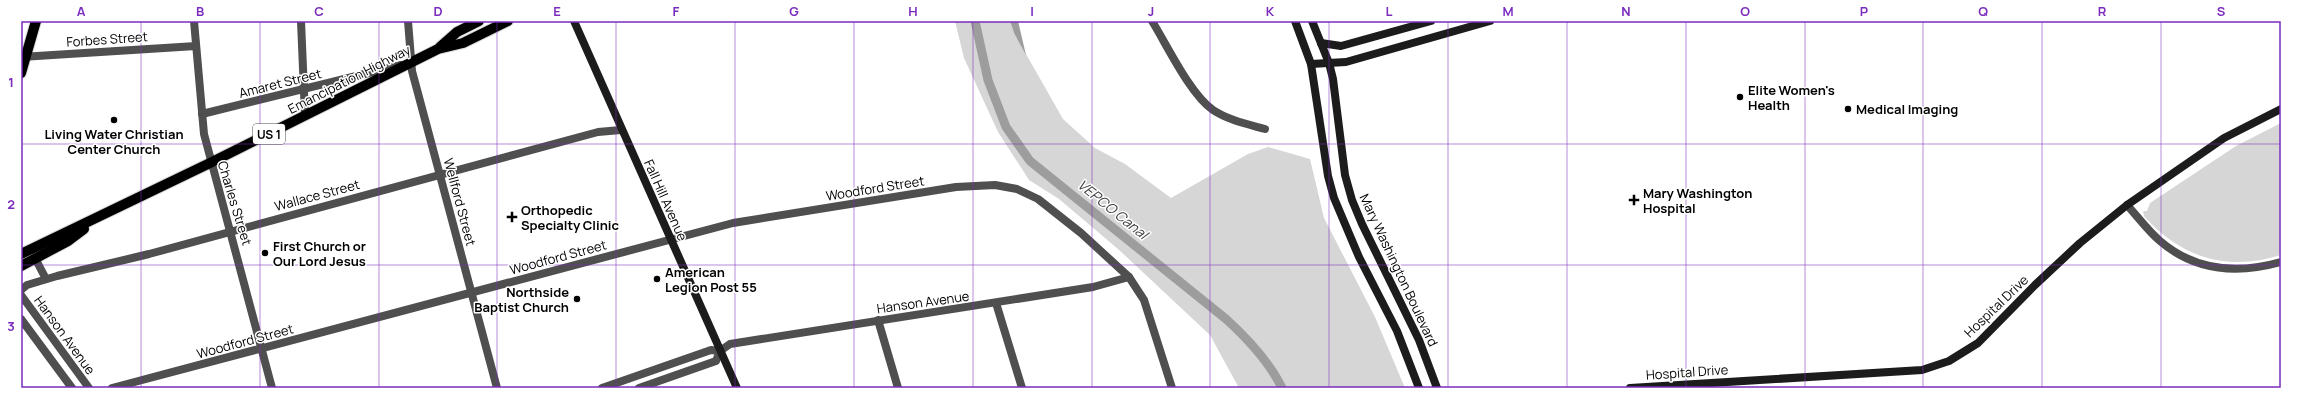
<svg xmlns="http://www.w3.org/2000/svg" width="2302" height="409" font-family="Manrope,sans-serif">
	<style>
		.green { fill: #d6d6d6 }
		.water { fill: #9d9d9d }
		.lines { fill: none; stroke-linecap: round; stroke-linejoin: round }
		.canal { stroke: #9d9d9d; stroke-width: 9 }
		.primary-casing { stroke: #dbdbdb; stroke-width: 12 }
		.street { stroke: #4f4f4f; stroke-width: 8 }
		.secondary { stroke: #1c1c1c; stroke-width: 8 }
		.primary { stroke: #000; stroke-width: 10 }
		.grid { fill: none; stroke: #7b2cbf; stroke-width: 1; stroke-opacity: 0.55 }
		.poi-dot { fill: #000; stroke: #fff; stroke-width: 1.5 }
		.labels { text-anchor: middle; dominant-baseline: central; stroke-width: 3; stroke-linejoin: round; paint-order: stroke }
		.shield { fill: #fff; stroke: #4c4c4c; stroke-width: 1 }
		.shield-label { font-size: 12px; font-weight: bold; fill: #000 }
		.street-label { font-size: 13px; fill: #000; stroke: #fff }
		.poi-label { font-size: 13px; font-weight: bold; fill: #000; stroke: #fff; text-anchor: start }
		.water-label { font-size: 14px; font-style: italic; fill: #3e3e3e; stroke: #fff }
		.neatline { fill: none; stroke: #7b2cbf; stroke-width: 1.5 }
		.grid-label { font-size: 13px; text-anchor: middle; font-weight: bold; fill: #7b2cbf }
	</style>
	<rect width="100%" height="100%" fill="#fff"/>
	<g class="green">
		<polygon points="955,21 1010,21 1014,33 1063,119 1095,148 1125,164 1171,198 1248,154 1268,147 1310,159 1324,218 1375,317 1405,388 1239,388 1210,335 1118,249 1059,199 1029,180 998,132 964,58"/>
		<path d="M2281,123v132c-53,17 -100,3 -137,-39l-1,-5h4l3,-8 86,-57z"/>
	</g>
	<polygon class="water" points="1010,21 1018,21 1026,55 1014,33"/>
	<g class="lines">
		<path class="canal" d="M975,21l13,59 18,47 24,34 196,158c22,20 43,42 56,69"/>
		<defs>
			<g id="primary">
				<polyline points="440,47 457,32 479,21"/>
				<polyline points="21,73 36,21"/>
				<polyline points="21,254 210,163 438,49 463,43 508,21"/>
				<polyline points="21,266 68,241 84,229"/>
			</g>
		</defs>
		<use href="#primary" class="primary-casing"/>
		<g class="street">
			<polyline points="194,21 204,134 272,388"/>
			<polyline points="301,21 305,116"/>
			<polyline points="408,21 412,71 497,388"/>
			<path d="M1152,21c15,24 38,73 61,89 15,10 34,14 52,19"/>
			<polyline points="21,57 196,46"/>
			<polyline points="202,114 401,65"/>
			<path d="M2127,205c11,12 21,26 33,36 36,31 78,33 121,21"/>
			<polyline points="35,258 46,279"/>
			<polyline points="21,290 27,285 57,276 149,254 598,132 621,130"/>
			<polyline points="21,295 89,388"/>
			<polyline points="996,303 1022,388"/>
			<polyline points="21,319 72,388"/>
			<polyline points="878,320 898,388"/>
			<polyline points="112,388 733,223 956,187 995,185 1017,189 1038,199 1081,233 1129,277 1144,300 1172,388"/>
			<polyline points="602,388 711,350 720,351"/>
			<polyline points="639,388 716,361 720,351 730,344 1093,287 1129,277"/>
		</g>
		<g class="secondary">
			<polyline points="574,21 737,388"/>
			<polyline points="1295,21 1311,64 1328,176 1334,198 1359,257 1397,331 1419,388"/>
			<polyline points="1312,21 1329,63 1333,79 1345,175 1352,200 1362,224 1419,340 1437,388"/>
			<polyline points="1321,43 1341,46 1431,21"/>
			<polyline points="1311,64 1346,62 1490,21"/>
			<polyline points="1630,388 1922,370 1949,361 1978,343 2035,285 2080,243 2127,205 2224,138 2281,109"/>
		</g>
		<use href="#primary" class="primary"/>
	</g>
	<path class="grid" d="M141,21v367M260,21v367M379,21v367M497,21v367M616,21v367M735,21v367M854,21v367M973,21v367M1092,21v367M1210,21v367M1329,21v367M1448,21v367M1567,21v367M1686,21v367M1805,21v367M1923,21v367M2042,21v367M2161,21v367M21,144h2260M21,265h2260"/>
	<g class="poi-dot">
		<circle cx="1740" cy="97" r="4"/>
		<circle cx="1848" cy="109" r="4"/>
		<circle cx="114" cy="120" r="4"/>
		<path d="M1632 194h4v4h4v4h-4v4h-4v-4h-4v-4h4z"/>
		<path d="M510 211h4v4h4v4h-4v4h-4v-4h-4v-4h4z"/>
		<circle cx="265" cy="253" r="4"/>
		<circle cx="657" cy="279" r="4"/>
		<circle cx="577" cy="299" r="4"/>
	</g>
	<g class="labels">
		<rect class="shield" x="253" y="124" width="32" height="20" rx="3"/>
		<g class="shield-label">
			<text x="269" y="134">US 1</text>
		</g>
		<g class="street-label">
			<text transform="translate(107 39) rotate(-4)">Forbes Street</text>
			<text transform="translate(349 79) rotate(-27)">Emancipation Highway</text>
			<text transform="translate(280 83) rotate(-14)">Amaret Street</text>
			<text transform="translate(875 188) rotate(-9)">Woodford Street</text>
			<text transform="translate(317 195) rotate(-15)">Wallace Street</text>
			<text transform="translate(666 200) rotate(66)">Fall Hill Avenue</text>
			<text transform="translate(460 202) rotate(75)">Wellford Street</text>
			<text transform="translate(235 203) rotate(73)">Charles Street</text>
			<text transform="translate(558 257) rotate(-15)">Woodford Street</text>
			<text transform="translate(1399 270) rotate(65)">Mary Washington Boulevard</text>
			<text transform="translate(923 302) rotate(-8)">Hanson Avenue</text>
			<text transform="translate(1996 306) rotate(-44)">Hospital Drive</text>
			<text transform="translate(65 335) rotate(54)">Hanson Avenue</text>
			<text transform="translate(245 341) rotate(-15)">Woodford Street</text>
			<text transform="translate(1687 372) rotate(-4)">Hospital Drive</text>
		</g>
		<g class="poi-label">
			<text x="1748" y="90">Elite Women's<tspan x="1748" dy="15">Health</tspan></text>
			<text x="1856" y="109">Medical Imaging</text>
			<text x="114" y="134" text-anchor="middle">Living Water Christian<tspan x="114" dy="15">Center Church</tspan></text>
			<text x="1643" y="193">Mary Washington<tspan x="1643" dy="15">Hospital</tspan></text>
			<text x="521" y="210">Orthopedic<tspan x="521" dy="15">Specialty Clinic</tspan></text>
			<text x="273" y="246">First Church or<tspan x="273" dy="15">Our Lord Jesus</tspan></text>
			<text x="665" y="272">American<tspan x="665" dy="15">Legion Post 55</tspan></text>
			<text x="569" y="292" text-anchor="end">Northside<tspan x="569" dy="15">Baptist Church</tspan></text>
		</g>
		<g class="water-label">
			<text transform="translate(1113 209) rotate(39)">VEPCO Canal</text>
		</g>
	</g>
	<rect width="2302" height="409" fill="none" stroke="#ffffff" stroke-width="44"/>
	<rect x="22" y="22" width="2258" height="365" class="neatline"/>
	<g class="grid-label">
		<text x="81" y="16">A</text>
		<text x="200" y="16">B</text>
		<text x="319" y="16">C</text>
		<text x="438" y="16">D</text>
		<text x="557" y="16">E</text>
		<text x="676" y="16">F</text>
		<text x="794" y="16">G</text>
		<text x="913" y="16">H</text>
		<text x="1032" y="16">I</text>
		<text x="1151" y="16">J</text>
		<text x="1270" y="16">K</text>
		<text x="1389" y="16">L</text>
		<text x="1508" y="16">M</text>
		<text x="1626" y="16">N</text>
		<text x="1745" y="16">O</text>
		<text x="1864" y="16">P</text>
		<text x="1983" y="16">Q</text>
		<text x="2102" y="16">R</text>
		<text x="2221" y="16">S</text>
		<text x="11" y="87">1</text>
		<text x="11" y="209">2</text>
		<text x="11" y="331">3</text>
	</g>
</svg>
